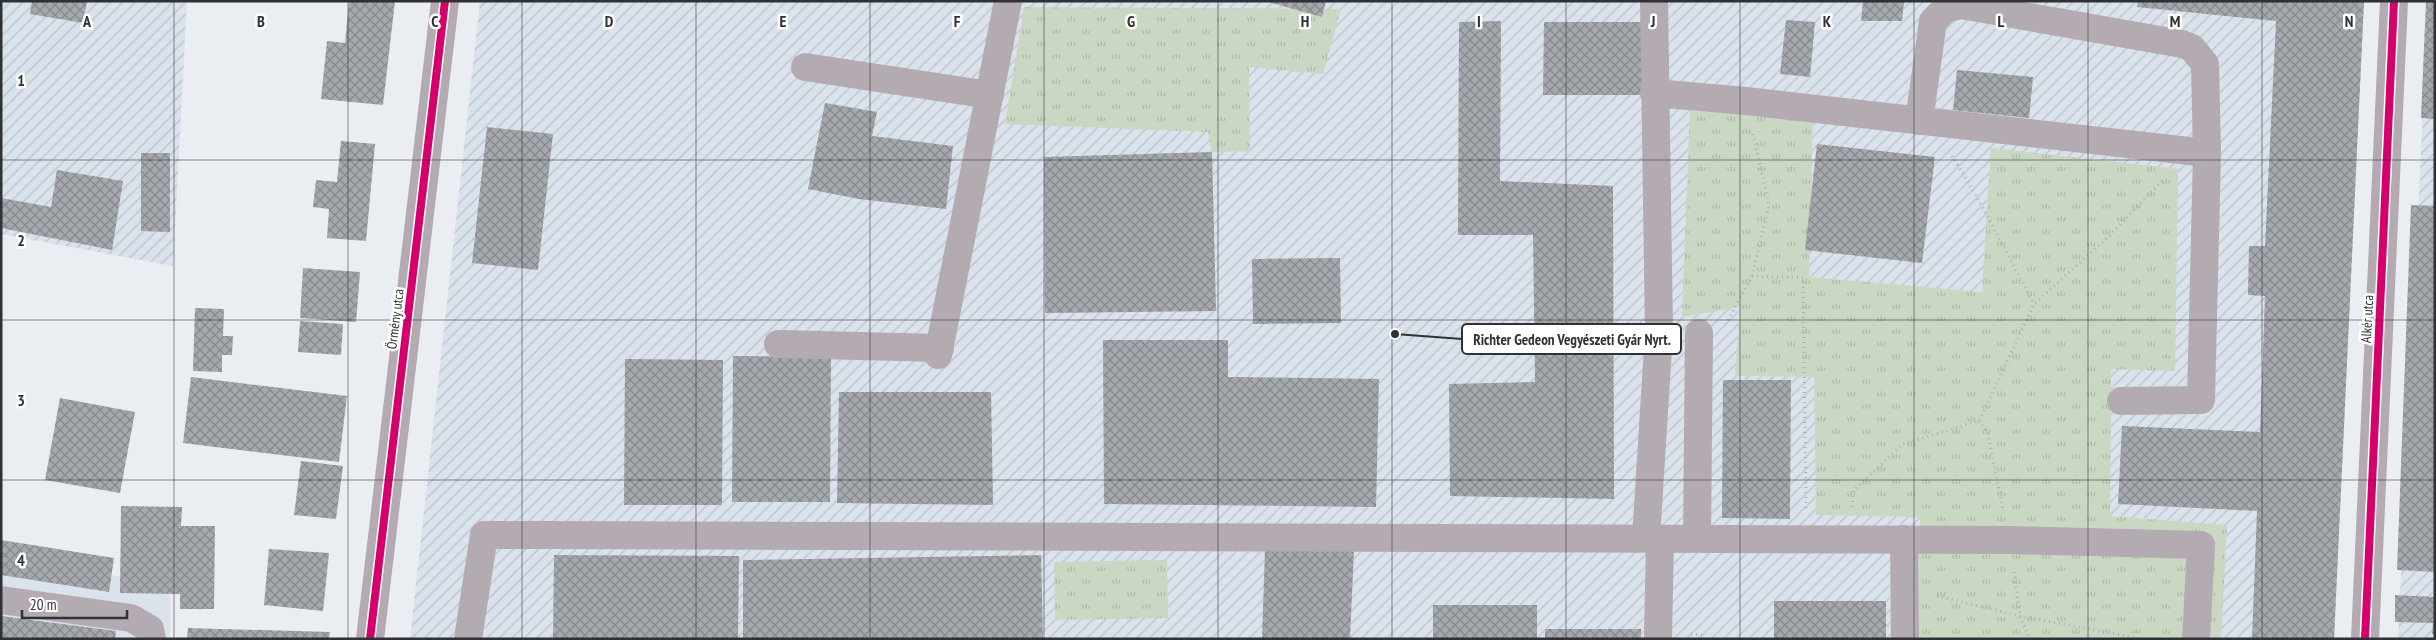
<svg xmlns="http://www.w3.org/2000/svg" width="2436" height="640" font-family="'PT Sans Narrow',sans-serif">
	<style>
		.built { fill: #dae2ec }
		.industrial { fill: url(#industrial-furrows) }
		.park { fill: url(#park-tufts) }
		.building { fill: url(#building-cross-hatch) }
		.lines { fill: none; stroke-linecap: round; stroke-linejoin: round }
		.path { stroke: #b2adb2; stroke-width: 3; stroke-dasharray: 1 4; stroke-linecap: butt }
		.minor { stroke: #b4aab2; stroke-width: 28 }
		.cycleway-casing { stroke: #fff; stroke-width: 11 }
		.cycleway { stroke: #d6006c; stroke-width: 8 }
		.grid { fill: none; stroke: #2f3135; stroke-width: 1; stroke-opacity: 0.55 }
		.labels { text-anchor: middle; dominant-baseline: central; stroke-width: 5; stroke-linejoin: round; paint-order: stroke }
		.street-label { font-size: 14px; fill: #2f3135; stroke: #fff }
		.grid-label { font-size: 16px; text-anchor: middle; font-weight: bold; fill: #2f3135; stroke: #fff; stroke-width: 5; stroke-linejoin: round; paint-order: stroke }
		.leader { fill: none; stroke: #2f3135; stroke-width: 2 }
		.callout-dot { fill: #2f3135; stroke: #fff; stroke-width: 2 }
		.callout { fill: #fff; stroke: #2f3135; stroke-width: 2 }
		.callout-label { font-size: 15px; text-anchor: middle; font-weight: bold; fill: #2f3135 }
	</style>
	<defs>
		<pattern id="industrial-furrows" width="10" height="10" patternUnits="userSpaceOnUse" patternTransform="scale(1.25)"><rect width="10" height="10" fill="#dae2ec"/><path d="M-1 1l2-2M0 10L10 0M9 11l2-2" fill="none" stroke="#bbc2cb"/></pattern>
		<pattern id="park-tufts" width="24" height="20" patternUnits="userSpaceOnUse" patternTransform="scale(1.25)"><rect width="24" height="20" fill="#c9d7c3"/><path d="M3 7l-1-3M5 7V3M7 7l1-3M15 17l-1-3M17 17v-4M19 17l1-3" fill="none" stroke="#adb9a8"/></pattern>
		<pattern id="building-cross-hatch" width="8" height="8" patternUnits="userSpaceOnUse" patternTransform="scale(1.25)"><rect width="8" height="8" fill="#a5a8ac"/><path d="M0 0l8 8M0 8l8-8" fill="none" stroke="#87898d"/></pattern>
	</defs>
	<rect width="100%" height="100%" fill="#eaeef3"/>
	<polygon class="built" points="1,560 170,584 170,639 1,639"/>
	<g class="industrial">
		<polygon points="1,1 187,1 173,266 1,234"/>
		<polygon points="480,1 2364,1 2334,639 410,639"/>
		<polygon points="2428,1 2435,1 2435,639 2398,639"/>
	</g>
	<g class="park">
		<polygon points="1024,7 1341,9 1323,74 1249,67 1250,151 1212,152 1208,132 1005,124"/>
		<polygon points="1690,111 1813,118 1809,277 1982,292 1991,148 2178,169 2175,371 2111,369 2110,516 2227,525 2221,639 1917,639 1920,517 1816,515 1814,377 1735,376 1740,307 1682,317"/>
		<polygon points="1167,560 1168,618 1055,620 1054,562"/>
	</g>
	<g class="building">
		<polygon points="32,1 87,1 83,23 30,14"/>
		<polygon points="349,1 395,1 383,105 321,99 327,41 345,43"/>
		<polygon points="1265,1 1326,1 1322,17"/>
		<polygon points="1863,1 1904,1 1902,21 1861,21"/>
		<polygon points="2138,1 2364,1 2334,639 2252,639 2257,511 2118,504 2122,426 2260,432 2265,296 2248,295 2249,246 2265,246 2276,21 2137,7"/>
		<polygon points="2426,1 2435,1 2435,119 2421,118"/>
		<polygon points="1786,20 1815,22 1810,77 1780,74"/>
		<polygon points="1501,21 1500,181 1613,186 1614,499 1450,496 1449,384 1535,382 1533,235 1458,235 1459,22"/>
		<polygon points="1544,22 1644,22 1644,95 1543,95"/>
		<polygon points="1957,70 2033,77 2029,118 1953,110"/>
		<polygon points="825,103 877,112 872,136 953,146 946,209 859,199 808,189"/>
		<polygon points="487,127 553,134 538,270 472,263"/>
		<polygon points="341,141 375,144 366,241 327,238 329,209 313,207 316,180 337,182"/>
		<polygon points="1817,144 1935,157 1922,263 1805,250"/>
		<polygon points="1212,152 1216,311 1045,313 1044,157"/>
		<polygon points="141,153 170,153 170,232 141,231"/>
		<polygon points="57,170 123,181 112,250 1,228 1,198 51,207"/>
		<polygon points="2411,205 2435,206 2435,572 2397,570"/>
		<polygon points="1340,258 1341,323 1253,324 1252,259"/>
		<polygon points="303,268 360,272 356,322 300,318"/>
		<polygon points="195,308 224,309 223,336 233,336 232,355 222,355 222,372 193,371"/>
		<polygon points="300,321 343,324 341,355 298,352"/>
		<polygon points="1103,340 1228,340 1228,377 1379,379 1376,507 1104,504"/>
		<polygon points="733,356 831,357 830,502 732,502"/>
		<polygon points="625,359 723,360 722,505 624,505"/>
		<polygon points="191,377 347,396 339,462 183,443"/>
		<polygon points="1723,380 1791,380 1790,519 1722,518"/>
		<polygon points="839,392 991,392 993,505 837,503"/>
		<polygon points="60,398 135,412 120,493 45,480"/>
		<polygon points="301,461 343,466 336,519 294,515"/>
		<polygon points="121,506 182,507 181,526 215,526 214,609 180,609 180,594 120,593"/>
		<polygon points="1,540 114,558 109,592 1,575"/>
		<polygon points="269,549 329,553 323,611 264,605"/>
		<polygon points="1265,549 1354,549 1350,639 1262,639"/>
		<polygon points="554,555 739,556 738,639 553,639"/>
		<polygon points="1041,555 1043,639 743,639 743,560"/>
		<polygon points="2395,595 2435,597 2435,634 2432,634 2433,623 2395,622"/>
		<rect x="1774" y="601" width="112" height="38"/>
		<rect x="1433" y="605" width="104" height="34"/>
		<polygon points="1,616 116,631 115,639 1,639"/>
		<polygon points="188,628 330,632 329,639 187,639"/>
		<rect x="1545" y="629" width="96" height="10"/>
	</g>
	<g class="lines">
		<g class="path">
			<polyline points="1952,156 1977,197 2034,304"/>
			<polyline points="1752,276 1803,278 1806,508"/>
			<polyline points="1728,320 1752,276 1769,205 1753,134"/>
			<polyline points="1979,421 1988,434 2003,509"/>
			<polyline points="1852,507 1853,491 1903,444 1979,421 2034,304 2105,240 2162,181"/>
			<polyline points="2014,572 2020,616 2030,639"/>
			<polyline points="1937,596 2020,616 2142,639"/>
			<polyline points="1691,634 1703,635 1703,639"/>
		</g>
		<g class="minor">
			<polyline points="805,67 990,95"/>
			<polyline points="1654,93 1746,101 2207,153 2201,400 2121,401"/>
			<polyline points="1919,121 1933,21 1945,9 1961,5 2182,44 2192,48 2205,64 2207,153"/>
			<polyline points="778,344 940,348"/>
			<polyline points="938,355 1008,1"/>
			<polyline points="1646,538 1659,332 1654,1"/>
			<polyline points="1697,538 1699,333"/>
			<polyline points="1904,539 1905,639"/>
			<polyline points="1,600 131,618 150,629 152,639"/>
			<polyline points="370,639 445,1"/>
			<polyline points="468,639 484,535 546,535 2009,540 2201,545 2196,639"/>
			<polyline points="1658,639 1660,539"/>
			<polyline points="2365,639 2394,1"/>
		</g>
		<defs>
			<g id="cycleway">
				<polyline points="370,639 445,1"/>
				<polyline points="2365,639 2394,1"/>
			</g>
		</defs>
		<use href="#cycleway" class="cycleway-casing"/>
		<use href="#cycleway" class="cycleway"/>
	</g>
	<path class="grid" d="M174,1v638M348,1v638M522,1v638M696,1v638M870,1v638M1044,1v638M1218,1v638M1392,1v638M1566,1v638M1740,1v638M1914,1v638M2088,1v638M2262,1v638M1,160h2434M1,320h2434M1,480h2434"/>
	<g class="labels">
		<g class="street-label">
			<text transform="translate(395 319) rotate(-83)">Örmény utca</text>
			<text transform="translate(2367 319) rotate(-87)">Alkér utca</text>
		</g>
	</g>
	<g class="grid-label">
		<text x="87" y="27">A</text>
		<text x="261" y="27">B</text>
		<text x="435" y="27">C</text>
		<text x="609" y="27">D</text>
		<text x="783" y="27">E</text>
		<text x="957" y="27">F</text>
		<text x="1131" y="27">G</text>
		<text x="1305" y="27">H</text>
		<text x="1479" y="27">I</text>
		<text x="1653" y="27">J</text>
		<text x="1827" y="27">K</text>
		<text x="2001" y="27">L</text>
		<text x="2175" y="27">M</text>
		<text x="2349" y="27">N</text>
		<text x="21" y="86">1</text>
		<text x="21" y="246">2</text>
		<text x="21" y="406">3</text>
		<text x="21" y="566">4</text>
	</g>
	<path class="leader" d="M1395 334L1462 339"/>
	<circle class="callout-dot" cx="1395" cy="334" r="5"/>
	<rect class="callout" x="1462" y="324" width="219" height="30" rx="5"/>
	<g class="callout-label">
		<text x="1572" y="345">Richter Gedeon Vegyészeti Gyár Nyrt.</text>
	</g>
	<rect width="2436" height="640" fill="none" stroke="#2f3135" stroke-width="5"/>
	<path d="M22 610v8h105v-8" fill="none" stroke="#2f3135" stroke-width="2.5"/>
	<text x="30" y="610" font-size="15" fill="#2f3135" stroke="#ffffff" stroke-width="4" paint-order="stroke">20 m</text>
</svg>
